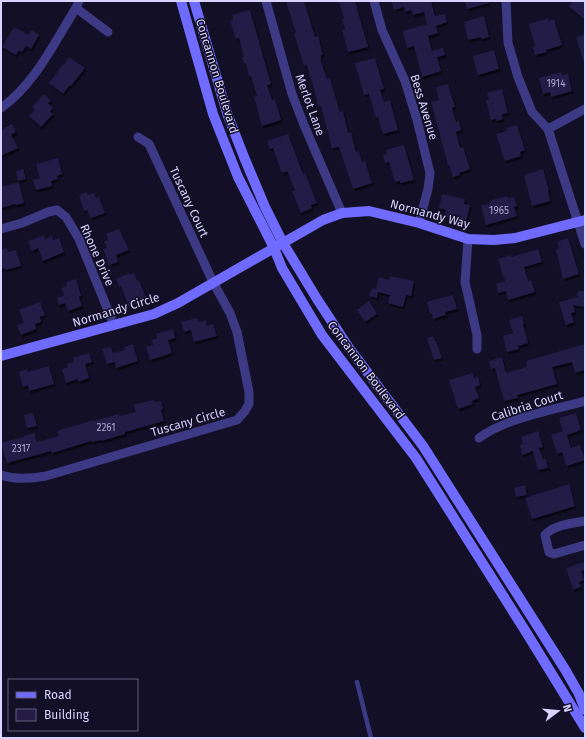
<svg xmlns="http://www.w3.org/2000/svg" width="586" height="739" font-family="'Fira Sans',sans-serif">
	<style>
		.building { fill: #241b47; filter: url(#shadow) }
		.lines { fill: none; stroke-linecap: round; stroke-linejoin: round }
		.lane { stroke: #3d3a85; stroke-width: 4.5 }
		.street { stroke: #3d3a85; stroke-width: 9 }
		.secondary { stroke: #6f6bff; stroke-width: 10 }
		.labels { text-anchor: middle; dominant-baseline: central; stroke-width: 3; stroke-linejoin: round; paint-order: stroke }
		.number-label { font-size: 10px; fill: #aca6d1 }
		.street-label { font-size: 12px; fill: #d9d4ff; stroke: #130f26 }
	</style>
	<defs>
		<filter id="shadow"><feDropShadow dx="1.5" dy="2.5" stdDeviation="0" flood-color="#0009"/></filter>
	</defs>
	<rect width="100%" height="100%" fill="#130f26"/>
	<g class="building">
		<polygon points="286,1 304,1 315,37 318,36 323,55 321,55 321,61 327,79 330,78 340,112 343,111 348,133 351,132 356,152 359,151 362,162 365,161 372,183 353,189 339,147 332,148 321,106 319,107 307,65 304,66 294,33 296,33"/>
		<polygon points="339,1 355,1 368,47 348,52 342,30 345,29 342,19 344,19"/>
		<polygon points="391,1 431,1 435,16 445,14 447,22 436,26 438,33 428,36 432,51 443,48 445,55 437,57 441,71 422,77 414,46 407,48 403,31 427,24 424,12 413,15 411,10 405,12 404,7 394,10"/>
		<polygon points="465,1 488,1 489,3 467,9"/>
		<polygon points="573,1 585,1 585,20 569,7"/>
		<polygon points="250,10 271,84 267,85 272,100 275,99 281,120 262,126 254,97 257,96 251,76 249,76 246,63 244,64 242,57 244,57 239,38 236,39 230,21 233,20 232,15"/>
		<polygon points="484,16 489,37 482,39 481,37 468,40 464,22"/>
		<polygon points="548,18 548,21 554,19 562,45 546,50 547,52 535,55 532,47 535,46 529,24"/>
		<polygon points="14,27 28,35 31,30 39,35 31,49 26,46 22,52 19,50 16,55 2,47"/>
		<polygon points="584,35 585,38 585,62 584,62 576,37"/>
		<polygon points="494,50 499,69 478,75 473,56"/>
		<polygon points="69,57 85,68 71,86 70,85 63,94 49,83 63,64 64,65"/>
		<polygon points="375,58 384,89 380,90 384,102 390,100 398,130 383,134 378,117 376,118 369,94 364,95 355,63"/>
		<polygon points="561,72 562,75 568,74 572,91 551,97 550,92 543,94 539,78"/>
		<polygon points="448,84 455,107 452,108 456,122 459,121 461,130 456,132 460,148 463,147 470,169 459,173 460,175 453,177 449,165 448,165 431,102 439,100 436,87"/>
		<polygon points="502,89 508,113 502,114 503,119 497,121 496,119 491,120 486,100 489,100 487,93"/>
		<polygon points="44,94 51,101 48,103 53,108 50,112 53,114 41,127 29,116 35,110 32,107"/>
		<polygon points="12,124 16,132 11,135 18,148 1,156 1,130"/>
		<polygon points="517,125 525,150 520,152 521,156 505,161 496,134 507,131 506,128"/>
		<polygon points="288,134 303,174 305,173 317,203 311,205 312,208 301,213 292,191 295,190 287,171 282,173 273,148 270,149 267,141"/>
		<polygon points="404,145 414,180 400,183 400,181 395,182 389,162 385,163 383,155 387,154 386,150"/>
		<polygon points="58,158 62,174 57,176 58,179 51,181 52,186 36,190 33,180 40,178 36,164"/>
		<polygon points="23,169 26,179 18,181 16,171"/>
		<polygon points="543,169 549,190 548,191 550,201 532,206 524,175"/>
		<polygon points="19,182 24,203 16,205 15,204 1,208 1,187"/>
		<polygon points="87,192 88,195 94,193 96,198 99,197 105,213 91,218 87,210 84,211 79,195"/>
		<polygon points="442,194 465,199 464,204 470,205 466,222 444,217 446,210 439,208"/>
		<polygon points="507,196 508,198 514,197 517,206 514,207 517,216 486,225 481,206 490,203 489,201"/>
		<polygon points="119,229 129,250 116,255 118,262 109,265 103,249 107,248 104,241 108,240 106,234"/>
		<polygon points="44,235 45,239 52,236 53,240 59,238 64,252 43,261 38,248 32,251 28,241"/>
		<polygon points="568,238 579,274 563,279 556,249 559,248 557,242"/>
		<polygon points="6,248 8,252 16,250 21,266 5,270 4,268 1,269 1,250"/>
		<polygon points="538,249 542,262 524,267 528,281 531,280 535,292 508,300 506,291 498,293 496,284 505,281 498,259 511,255 512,257"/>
		<polygon points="129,273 130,275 134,273 137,281 139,280 147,300 129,307 121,286 119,287 116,279"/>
		<polygon points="390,276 414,281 411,296 406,295 403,307 388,303 390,295 378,292 377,298 369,296 372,288 376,289 379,277 389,280"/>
		<polygon points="76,279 81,296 79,297 82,306 68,311 65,303 59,305 57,298 64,295 61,288 67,286 66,282"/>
		<polygon points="578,291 585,291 585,307 573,305 575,312 571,313 574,322 566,325 559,303 557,303 577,297"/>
		<polygon points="453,295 457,309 445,312 446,315 433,319 432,314 430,314 427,302"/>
		<polygon points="369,301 377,314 365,322 357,310"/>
		<polygon points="40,302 45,315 40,317 41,322 35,324 36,329 21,335 17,325 24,323 19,310"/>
		<polygon points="522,316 524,324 523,325 528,343 518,346 519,349 507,352 503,336 513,333 509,320"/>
		<polygon points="197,318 198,322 206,320 207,326 213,324 217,336 194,342 191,330 184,332 181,322"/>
		<polygon points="173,329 175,338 168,340 172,353 150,360 146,347 153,345 151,340 157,338 156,334"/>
		<polygon points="433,336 435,341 436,341 442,358 434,360 427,338"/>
		<polygon points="133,344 138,361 116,368 115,362 107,364 102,349 111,347 113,353 125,350 124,347"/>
		<polygon points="585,344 585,370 575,373 572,362 552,367 557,384 517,395 518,398 504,401 495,368 491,369 489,361 502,357 506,373 527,367 526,361"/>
		<polygon points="89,353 92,362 85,364 89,378 78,382 78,379 66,383 62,369 68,367 67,364 74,362 73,358"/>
		<polygon points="49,366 54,384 29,391 28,385 23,387 19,372 27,369 28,372"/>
		<polygon points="473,373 474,378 478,377 480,385 475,387 479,398 472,401 473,404 458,409 449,380"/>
		<polygon points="154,400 155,402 161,401 163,409 161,410 164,421 125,432 125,434 101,441 101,440 92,442 91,441 52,453 51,451 7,463 1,443 24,437 24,436 34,433 37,442 59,436 57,431 87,422 94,420 94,421 119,414 120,416 136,412 134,405"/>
		<polygon points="33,413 37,426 27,428 24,415"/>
		<polygon points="576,413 581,430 567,435 571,448 580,445 585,460 567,466 562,452 557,454 551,435 563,431 559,418"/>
		<polygon points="538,431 543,447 539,448 543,459 546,459 548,468 538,470 533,451 522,455 520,445 523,444 521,437"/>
		<polygon points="569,484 575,506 532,519 525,498"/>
		<polygon points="525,485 527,495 516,497 514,488"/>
		<polygon points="585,562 585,570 581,571 584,580 579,582 581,587 573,590 566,568"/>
	</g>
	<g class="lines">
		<polyline class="lane" points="357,682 371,738"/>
		<g class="street">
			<polyline points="266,1 292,94 304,125 342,213"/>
			<polyline points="374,1 382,30 405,81 417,120 430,173 428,189 419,223"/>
			<polyline points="506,1 508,43 518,77 532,112 548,129 585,244"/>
			<polyline points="76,8 108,32"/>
			<path d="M1,108c34,-24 53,-65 75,-100l3,-7"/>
			<polyline points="548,129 585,109"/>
			<polyline points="1,229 22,223 48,212 57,210 66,217 79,239 114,325"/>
			<polyline points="468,239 465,282 477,335 477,349"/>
			<path d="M479,438c27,-20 74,-28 106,-37"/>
			<path d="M1,475c15,5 29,4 45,1l191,-56 8,-9 4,-7v-12l-12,-60 -7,-19 -17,-31 -64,-138 -11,-7"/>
			<path d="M585,521c-12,2 -32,4 -40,14l4,17 5,2 31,-9"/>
		</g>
		<g class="secondary">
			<polyline points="181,1 213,114 238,177 274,248 282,268 322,335 416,458 526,632 585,728"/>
			<polyline points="194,1 228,116 244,157 265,207 283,243 317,299 349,348 423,446 566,671 579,694 585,710"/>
			<polyline points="1,356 154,314 178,303 323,220 342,213 369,211 419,223 468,239 494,240 515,238 585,220"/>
		</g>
	</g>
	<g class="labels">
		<g class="number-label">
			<text x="556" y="84">1914</text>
			<text x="499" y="211">1965</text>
			<text x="106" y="428">2261</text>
			<text x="21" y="449">2317</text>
		</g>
		<g class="street-label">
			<text transform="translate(217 76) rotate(73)">Concannon Boulevard</text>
			<text transform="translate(310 105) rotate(70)">Merlot Lane</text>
			<text transform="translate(424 107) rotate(73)">Bess Avenue</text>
			<text transform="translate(189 202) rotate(65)">Tuscany Court</text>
			<text transform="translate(430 214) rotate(15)">Normandy Way</text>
			<text transform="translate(97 255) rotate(66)">Rhone Drive</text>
			<text transform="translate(116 310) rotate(-17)">Normandy Circle</text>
			<text transform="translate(366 370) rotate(53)">Concannon Boulevard</text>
			<text transform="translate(527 406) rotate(-18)">Calibria Court</text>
			<text transform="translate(188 422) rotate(-16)">Tuscany Circle</text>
		</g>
	</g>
	<rect width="586" height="739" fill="none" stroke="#d9d4ff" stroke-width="4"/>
	<rect x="8" y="679" width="130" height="52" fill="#130f26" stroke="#625e7d"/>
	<rect x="16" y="692" width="20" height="6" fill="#6f6bff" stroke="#625e7d"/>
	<text x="44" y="699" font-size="12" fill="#d9d4ff">Road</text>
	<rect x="16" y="709" width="20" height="12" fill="#241b47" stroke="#625e7d"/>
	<text x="44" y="719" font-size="12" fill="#d9d4ff">Building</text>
	<g transform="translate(558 711) rotate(74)" stroke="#130f26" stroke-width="3" paint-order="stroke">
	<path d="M0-3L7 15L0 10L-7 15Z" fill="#d9d4ff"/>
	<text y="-6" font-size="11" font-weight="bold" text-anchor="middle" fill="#d9d4ff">N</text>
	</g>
</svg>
